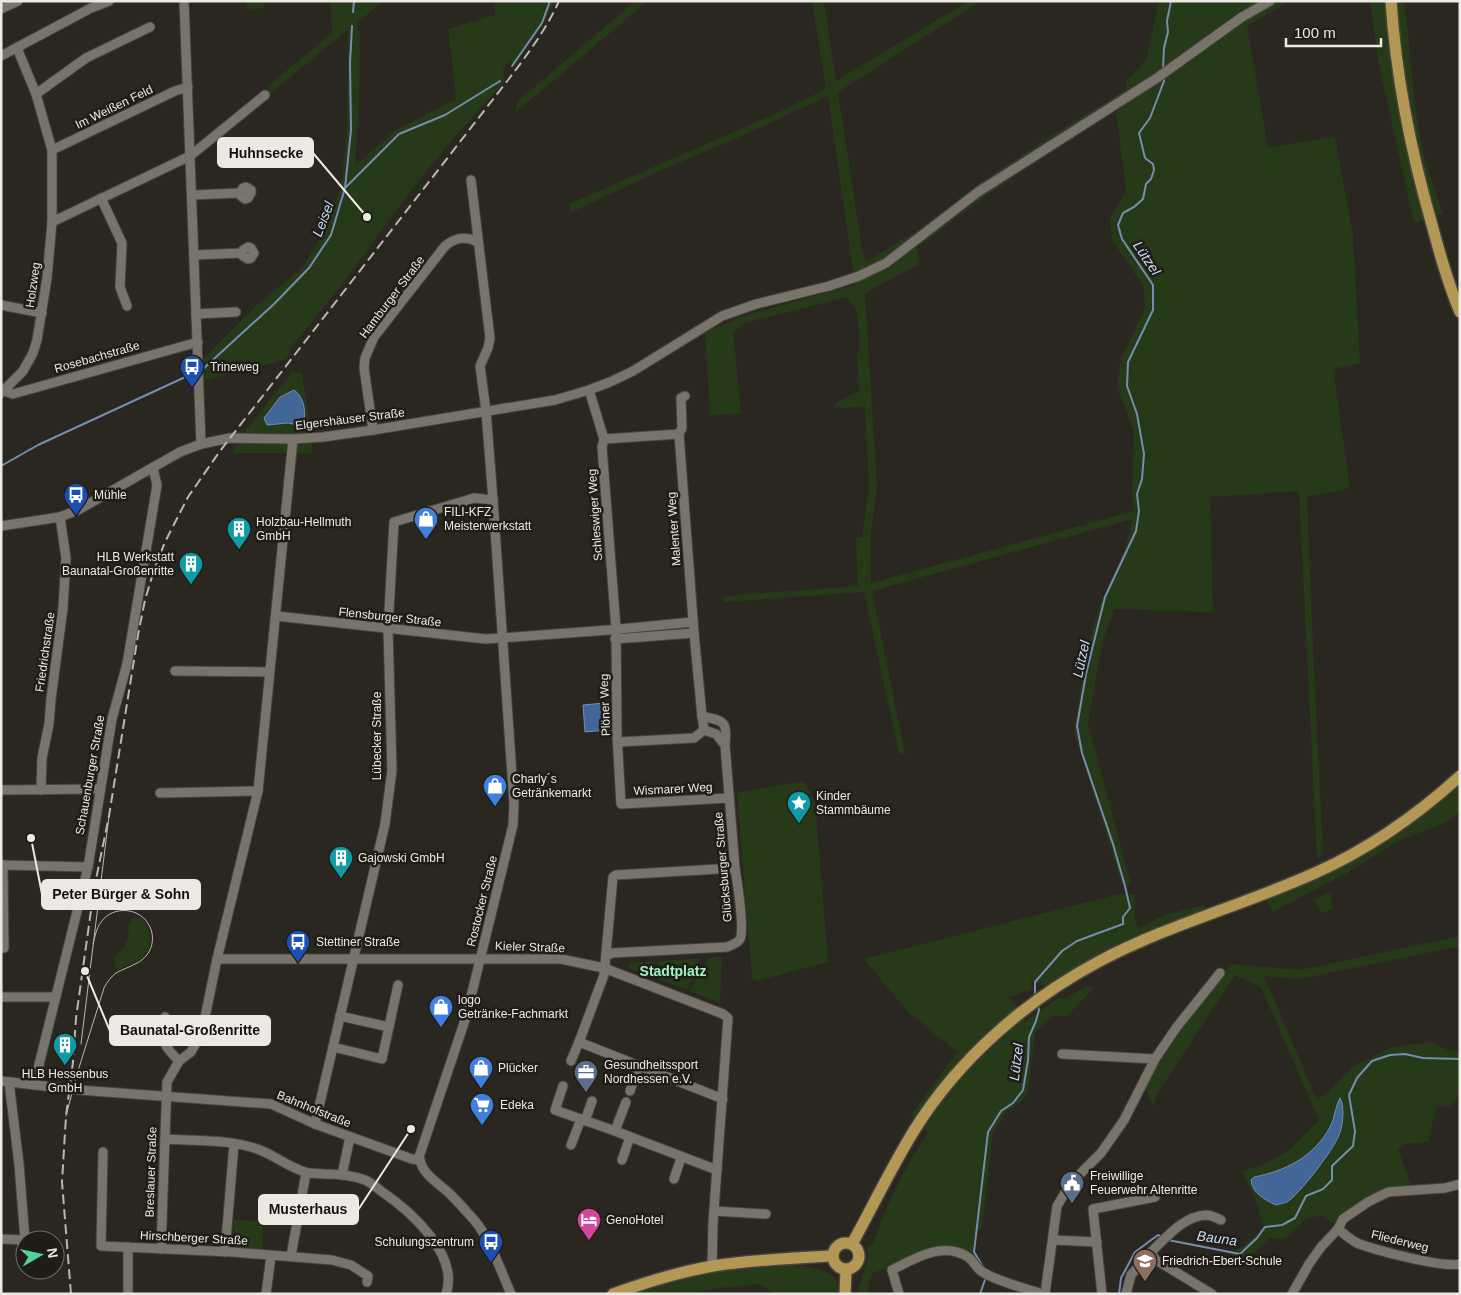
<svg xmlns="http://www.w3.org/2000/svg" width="1461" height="1295" font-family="Arial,sans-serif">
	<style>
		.green { fill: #263919; fill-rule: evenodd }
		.water { fill: #426698; stroke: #758daf }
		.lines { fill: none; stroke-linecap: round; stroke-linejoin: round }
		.stream { stroke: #758daf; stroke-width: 2 }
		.minor-casing { stroke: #47443f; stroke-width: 11 }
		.major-casing { stroke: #47443f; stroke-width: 14 }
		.minor { stroke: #78746c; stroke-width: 9 }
		.major { stroke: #b39755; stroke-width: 11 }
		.tram { stroke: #bab7b2; stroke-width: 1 }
		.rail { stroke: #bab7b2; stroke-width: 2; stroke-dasharray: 10 5; stroke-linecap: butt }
		.labels { text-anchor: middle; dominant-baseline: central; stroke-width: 5; stroke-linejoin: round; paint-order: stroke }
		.street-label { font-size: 12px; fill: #ece9e5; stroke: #201d17 }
		.poi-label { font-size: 12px; fill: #ece9e5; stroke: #201d17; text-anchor: start }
		.water-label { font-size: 14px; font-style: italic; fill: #c6dcfa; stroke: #201d17 }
		.neighbourhood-label { font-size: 14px; font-weight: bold; fill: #a1f2c7; stroke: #201d17 }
		.leader { fill: none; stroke: #ece9e5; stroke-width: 2 }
		.callout-dot { fill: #ece9e5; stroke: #201d17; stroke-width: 2 }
		.callout { fill: #ece9e5; stroke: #ece9e5; stroke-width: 2 }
		.callout-label { font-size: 14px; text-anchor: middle; font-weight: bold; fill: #111 }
	</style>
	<rect width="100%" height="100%" fill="#2a2720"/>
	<g class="green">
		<polygon points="247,1 264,1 264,8 247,9"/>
		<polygon points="330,1 383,1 357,23 360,35 359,103 355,166 394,131 456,99 448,29 495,15 494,1 555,1 543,24 513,68 511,59 503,68 504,82 451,141 413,188 340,287 292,346 287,359 203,381 202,360 256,306 303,267 324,232 341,188 347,129 348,30 268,95 268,86 332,33"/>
		<polygon points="635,1 648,1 516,112 517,102"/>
		<path d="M812,1h12l12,80 133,-80h12l-143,91 24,156 4,14 47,-29 71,-53 73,-48 69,-42v-9l20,-21 13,-59h131l-43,25 21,122 67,-12 18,100 7,127 -27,6 17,119 -43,9 7,172 9,186 -6,3 -18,-367 -89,6 3,115 -99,-3 -12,35 -14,79 43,162h-9l-48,-154 13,-81 13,-46 25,-55 8,-30 -261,72 33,162 -6,1 -35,-162 -140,10 -1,-6 135,-10 -2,-49h6l7,-49 -4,-81 -30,1v-5l24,-12 -2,-39 3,-3 -3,-39 -11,-13 -102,26 -11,9 8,81 -31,2 -5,-82 37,-17 113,-31 -27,-189 -82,38 -89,38 -87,41 -1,-9 208,-91 49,-24zM1116,111l10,80 -16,27 2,22 32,47 1,21 -24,51 -4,28 17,45 -2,62 2,17 -263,72 -1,-46 7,-48 -12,-196 53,-28 -1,-17 73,-55z"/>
		<path d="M1370,1h34c7,50 8,101 19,150 5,21 14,42 20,63l-29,9 -36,-162z"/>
		<polygon points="292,372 302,373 313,443 311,453 231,453 243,434"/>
		<polygon points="804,781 815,802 828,962 756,981 752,978 737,793"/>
		<polygon points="1460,783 1460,812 1447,822 1400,840 1347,873 1272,912 1267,899 1318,878 1349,862"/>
		<polygon points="1330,893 1332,910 1321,913 1314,899"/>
		<path d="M1135,894l-1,23 4,11 27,-13 40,-10 1,6c-57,19 -111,42 -161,75l-14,-6v9l-22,8 7,8 9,16 33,-23 6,1 22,-13 8,2 -27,28h-14l-18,16 -7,60 -7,10 -15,10 -13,22 -11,93 -7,7 -2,18 -12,-2 -11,-5 -15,2 -45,20 -18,6 -5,21h-10l9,-29 2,-19 5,-2c13,-40 32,-77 55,-112l-17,-17 46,-63 -51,-42 -42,-51 251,-64z"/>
		<path d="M138,917c6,2 8,6 10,12 8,28 -11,33 -32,41l-2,-12c7,-7 12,-12 14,-22 1,-7 0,-11 4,-17z"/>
		<path d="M1460,936v10l-160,33 -36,-3 53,124 10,-7 25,-26 40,-20 40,-5 18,9 10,-1v45l-12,12 -11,-2 -9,37 -24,2 -6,5 13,37 -24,3 -44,25 -10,9 -11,-8 -16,4 -21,19h-16l-15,15 -7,10 -11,-4 -5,-4 23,-18 9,-11 -6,-23 -15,-32 22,-7 23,-12 32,-32 -58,-133 -26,-12 -78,119 -4,13 -8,-20 17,-30 68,-93 70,6zM1337,1103l-2,40 -32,43 -16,15 -11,4 -23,-27c43,-9 75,-30 84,-75z"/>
		<polygon points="722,957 720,1003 690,991 709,958"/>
		<polygon points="700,958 687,990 657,978 658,961"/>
		<polygon points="654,961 650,976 628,967 629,963"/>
		<polygon points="234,1220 263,1221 262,1250 237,1249 233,1246"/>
		<path d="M794,1265c11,2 39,4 43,17 1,3 0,8 0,12h-60l-19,-10 -39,4 -30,6h-55l63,-20 40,-5z"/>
	</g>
	<g class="water">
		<path d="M294,390c9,6 12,19 10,30l-6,5 -10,-2 -21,2 -3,-7 16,-21z"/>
		<polygon points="605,703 607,730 585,732 583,705"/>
		<path d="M1340,1098c5,8 3,28 -1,37 -5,14 -40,60 -52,67 -3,1 -8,2 -11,3 -11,-5 -24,-12 -25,-25l3,-3c31,-6 60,-20 76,-50 5,-9 5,-20 10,-29z"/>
	</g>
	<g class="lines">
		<g class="stream">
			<polyline points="353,12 354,1"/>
			<polyline points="512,66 542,23 550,1"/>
			<polyline points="1163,70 1164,48 1168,32 1167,21 1171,1"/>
			<polyline points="345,188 351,130 350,63 352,26"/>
			<polyline points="203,369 274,304 309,268 331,235 345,188 399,134 445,115 500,81"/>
			<polyline points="1,466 38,445 194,373"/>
			<polyline points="1035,995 1035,982 1062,951 1077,941 1123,924 1123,917 1130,908 1125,886 1113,844 1082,753 1077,726 1086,674 1105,597 1136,531 1139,511 1137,494 1142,479 1144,454 1137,414 1127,386 1128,362 1153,310 1153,285 1122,239 1118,225 1123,213 1134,207 1143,199 1146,184 1151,179 1154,170 1153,164 1145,158 1139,133 1150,118 1164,81 1164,78"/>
			<polyline points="1168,1240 1240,1254 1257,1238 1265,1227 1282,1225 1295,1218 1306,1196 1323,1189 1332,1180 1332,1166 1353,1146 1355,1131 1349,1095 1357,1078 1372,1061 1390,1055 1405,1054 1423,1058 1460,1059"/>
			<polyline points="985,1270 974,1252 988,1132 1001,1111 1013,1103 1023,1090 1028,1060 1029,1037 1036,1021 1039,1010 1038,1005"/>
			<polyline points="980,1294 986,1277"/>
			<polyline points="1119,1294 1121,1278 1135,1252 1158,1235 1162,1237"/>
		</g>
		<defs>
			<g id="minor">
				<polyline points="184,1 201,444"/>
				<polyline points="1,9 18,1"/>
				<polyline points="17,48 36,94 52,150 52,222"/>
				<polyline points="1,56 91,8 109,1"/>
				<polyline points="36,94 86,58 150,27"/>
				<polyline points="52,150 175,91 188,87"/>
				<path d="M471,180l19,158 -2,10 -8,18 6,45 7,89 21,304 -1,21 -47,192 -47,140c3,18 20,26 32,38 8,8 16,17 24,26 15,18 26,50 36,73"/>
				<polyline points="192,195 240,193 243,188 246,187 251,190 251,193 248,198 245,199 241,196 240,193"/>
				<polyline points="101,198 122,243 120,287 127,306"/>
				<polyline points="194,255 242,253 243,250 248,247 251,248 254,253 251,258 248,259 243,256 242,253"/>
				<polyline points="1,305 42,313"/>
				<polyline points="196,314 236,312"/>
				<polyline points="589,390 604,439 602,447 616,628 617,735 621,804 729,798"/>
				<polyline points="4,391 13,394 198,342"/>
				<polyline points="1,393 23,371 33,353 37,340 47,278 52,222 190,156 265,95"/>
				<polyline points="685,396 681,398 682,428 679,434 694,633 702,716"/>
				<path d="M373,430l-9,-62 1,-10 9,-21 71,-91c11,-9 20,-10 33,-4"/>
				<polyline points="604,439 679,434"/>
				<polyline points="1,526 60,517 78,510 180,452 201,444 230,438 293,439 323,437 373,430 555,400 589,390 610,382 633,371 722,316 756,304 829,286 859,276 886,263 978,192 1157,78 1242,17 1270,1"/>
				<polyline points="276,616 486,639 609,630 693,622"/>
				<polyline points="615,639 694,633"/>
				<polyline points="175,671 269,672"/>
				<polyline points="618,742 694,738 704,730"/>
				<polyline points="1,790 100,789"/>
				<polyline points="41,790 42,758 49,724 51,699 63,608 66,558 60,517"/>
				<polyline points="160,793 258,791"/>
				<polyline points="1,865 88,867"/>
				<polyline points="3,865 4,948"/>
				<path d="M606,956l6,-3 115,-6c5,-2 11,-4 13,-8 5,-11 -3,-58 -5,-71l-10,-123c3,-25 -2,-24 -23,-29l2,14 12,4 9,11"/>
				<polyline points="217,959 561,959 604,968 723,1014 728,1018 713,1223 712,1267"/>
				<polyline points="1,997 56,997"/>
				<polyline points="340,1016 389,1027"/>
				<path d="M165,1017c-3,25 -4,26 14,44"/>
				<polyline points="333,1047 382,1059 398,985"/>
				<polyline points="1062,1054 1155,1059"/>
				<polyline points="571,1061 579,1042"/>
				<polyline points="1,1081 79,1090 271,1104 315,1124 412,1159 420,1160"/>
				<polyline points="34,1085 88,867 112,719 127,664 157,485 153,468"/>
				<polyline points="563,1086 555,1110 615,1131 717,1170"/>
				<polyline points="630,1091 639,1065"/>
				<polyline points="723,1099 579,1042 604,975 613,877 616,875 735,868"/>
				<polyline points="585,1121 592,1101"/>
				<polyline points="315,1124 385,824 392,770 388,629 394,522 474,498 493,500"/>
				<polyline points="615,1131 626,1102"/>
				<path d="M165,1139c31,2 66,0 95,11 15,6 29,17 45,22 5,2 13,1 19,2 13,0 28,1 41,6 5,2 11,7 16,11 28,19 79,63 65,103"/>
				<polyline points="571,1145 581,1119"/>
				<polyline points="103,1152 101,1246 232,1252 332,1260 351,1265 368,1276 367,1282"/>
				<polyline points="622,1160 630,1137"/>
				<polyline points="342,1175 350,1137"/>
				<polyline points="674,1179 681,1158"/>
				<polyline points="714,1211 766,1214"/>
				<path d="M1338,1229c6,5 13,11 19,14 18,7 85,25 103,21"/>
				<polyline points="1,1239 25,1240 19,1164 9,1082"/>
				<polyline points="1053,1240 1097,1242"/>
				<polyline points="161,1249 167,1082 179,1061 191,1052 202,1032 217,959 258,791 293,439"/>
				<polyline points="225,1252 234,1144"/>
				<path d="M1150,1253c15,-14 33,-37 56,-38 5,0 11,3 15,5"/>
				<polyline points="291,1256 306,1173"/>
				<polyline points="128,1294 128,1247"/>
				<polyline points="266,1294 271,1256"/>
				<path d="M899,1294l-7,-24c23,-12 51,-29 76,-13 5,4 8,10 13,14 14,10 44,17 61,23"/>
				<polyline points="1045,1294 1057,1206 1071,1183 1101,1153 1124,1120 1155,1059 1176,1028 1220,973"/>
				<polyline points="1102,1294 1093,1209 1155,1197"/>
				<polyline points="1126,1294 1131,1275 1150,1253 1156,1260 1212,1294"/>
				<polyline points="1292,1294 1309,1264 1321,1247 1338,1229 1343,1219 1368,1202 1388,1192 1445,1188 1460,1184"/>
			</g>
			<g id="major">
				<path d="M1391,1c5,76 20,151 41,224 8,30 16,59 28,87"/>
				<circle cx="846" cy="1256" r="13"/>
				<path d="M852,1244c21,-38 40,-78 63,-115 44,-70 110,-128 183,-167 69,-37 146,-57 217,-89 54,-24 101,-57 145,-97"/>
				<path d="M613,1294c33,-12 66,-22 100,-28 39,-6 79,-8 119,-10"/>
				<polyline points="845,1294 846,1270"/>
			</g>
		</defs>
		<use href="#minor" class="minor-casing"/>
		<use href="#major" class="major-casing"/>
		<use href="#minor" class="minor"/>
		<use href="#major" class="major"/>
		<g class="tram">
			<polyline points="81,1044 109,816"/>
			<path d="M66,1116l11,-42 27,-86c3,-6 7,-11 12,-15 7,-4 14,-6 21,-10 14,-7 19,-23 13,-36 -9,-20 -37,-22 -49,-5 -5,7 -6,15 -8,22"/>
		</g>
		<path class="rail" d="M71,1294l-9,-112 4,-66 7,-54 3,-44 18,-129 15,-73 29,-181 7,-35 9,-30 11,-28 23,-45 32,-46 288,-371c19,-25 38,-50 51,-79"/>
	</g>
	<defs>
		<symbol id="bus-pin" viewBox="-11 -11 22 30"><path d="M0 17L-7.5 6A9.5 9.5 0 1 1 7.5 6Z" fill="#1a4fb4" stroke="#201d17"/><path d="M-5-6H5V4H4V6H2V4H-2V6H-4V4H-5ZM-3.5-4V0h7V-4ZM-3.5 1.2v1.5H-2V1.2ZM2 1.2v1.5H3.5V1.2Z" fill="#fff"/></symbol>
		<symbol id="shop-pin" viewBox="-11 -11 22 30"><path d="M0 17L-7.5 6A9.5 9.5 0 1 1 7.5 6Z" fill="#3f7fe0" stroke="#201d17"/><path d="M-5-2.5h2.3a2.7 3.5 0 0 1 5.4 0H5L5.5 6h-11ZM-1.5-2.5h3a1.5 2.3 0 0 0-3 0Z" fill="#fff"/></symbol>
		<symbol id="building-pin" viewBox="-11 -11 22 30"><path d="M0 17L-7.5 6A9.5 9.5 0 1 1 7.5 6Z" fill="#0f9aa8" stroke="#201d17"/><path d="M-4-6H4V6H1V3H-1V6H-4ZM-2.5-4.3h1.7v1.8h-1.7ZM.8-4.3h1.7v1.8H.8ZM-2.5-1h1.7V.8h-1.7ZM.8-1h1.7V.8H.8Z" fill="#fff"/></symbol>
		<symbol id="sight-pin" viewBox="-11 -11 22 30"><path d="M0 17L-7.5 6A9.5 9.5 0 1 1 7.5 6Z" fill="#0f9aa8" stroke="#201d17"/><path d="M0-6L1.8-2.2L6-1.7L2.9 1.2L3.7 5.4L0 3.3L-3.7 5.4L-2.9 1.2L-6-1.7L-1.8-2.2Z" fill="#fff"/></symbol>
		<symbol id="office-pin" viewBox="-11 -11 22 30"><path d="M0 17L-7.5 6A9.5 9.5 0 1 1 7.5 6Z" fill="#5c6f8a" stroke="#201d17"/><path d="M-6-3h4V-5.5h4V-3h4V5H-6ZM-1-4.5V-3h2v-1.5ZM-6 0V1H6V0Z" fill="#fff"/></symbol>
		<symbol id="supermarket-pin" viewBox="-11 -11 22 30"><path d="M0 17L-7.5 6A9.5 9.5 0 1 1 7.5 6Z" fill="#3f7fe0" stroke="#201d17"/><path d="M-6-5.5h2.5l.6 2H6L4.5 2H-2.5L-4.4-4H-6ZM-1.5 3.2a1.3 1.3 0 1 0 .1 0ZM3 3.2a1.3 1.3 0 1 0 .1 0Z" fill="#fff"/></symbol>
		<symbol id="civic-pin" viewBox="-11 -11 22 30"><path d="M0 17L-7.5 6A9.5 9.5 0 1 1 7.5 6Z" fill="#5c6f8a" stroke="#201d17"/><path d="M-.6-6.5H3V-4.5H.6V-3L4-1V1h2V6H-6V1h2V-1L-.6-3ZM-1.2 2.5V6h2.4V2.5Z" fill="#fff"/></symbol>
		<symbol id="hotel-pin" viewBox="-11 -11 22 30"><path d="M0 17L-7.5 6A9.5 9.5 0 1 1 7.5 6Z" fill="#d1479c" stroke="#201d17"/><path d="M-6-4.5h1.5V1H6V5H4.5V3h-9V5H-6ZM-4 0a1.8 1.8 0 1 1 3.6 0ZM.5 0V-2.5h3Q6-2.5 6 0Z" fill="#fff"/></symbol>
		<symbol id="school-pin" viewBox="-11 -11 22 30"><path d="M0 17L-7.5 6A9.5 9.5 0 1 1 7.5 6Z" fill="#8d6e63" stroke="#201d17"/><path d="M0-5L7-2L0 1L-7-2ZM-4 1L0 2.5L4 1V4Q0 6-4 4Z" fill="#fff"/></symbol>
	</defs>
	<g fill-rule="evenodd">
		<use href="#bus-pin" x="178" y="353" width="28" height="38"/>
		<use href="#bus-pin" x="62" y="481" width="28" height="38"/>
		<use href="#shop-pin" x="412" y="505" width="28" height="38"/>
		<use href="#building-pin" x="225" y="515" width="28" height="38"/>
		<use href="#building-pin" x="177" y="550" width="28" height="38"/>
		<use href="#shop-pin" x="481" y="772" width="28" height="38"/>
		<use href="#sight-pin" x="785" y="789" width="28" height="38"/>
		<use href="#building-pin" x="327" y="844" width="28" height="38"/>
		<use href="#bus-pin" x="284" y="928" width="28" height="38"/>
		<use href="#shop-pin" x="427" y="993" width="28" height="38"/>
		<use href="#building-pin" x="51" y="1031" width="28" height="38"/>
		<use href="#shop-pin" x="467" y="1054" width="28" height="38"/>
		<use href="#office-pin" x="572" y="1058" width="28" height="38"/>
		<use href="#supermarket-pin" x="468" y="1091" width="28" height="38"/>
		<use href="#civic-pin" x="1058" y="1169" width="28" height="38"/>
		<use href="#hotel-pin" x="575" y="1206" width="28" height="38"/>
		<use href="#bus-pin" x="477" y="1228" width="28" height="38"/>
		<use href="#school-pin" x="1131" y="1247" width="28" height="38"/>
	</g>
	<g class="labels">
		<g class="street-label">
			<text transform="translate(114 107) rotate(-26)">Im Weißen Feld</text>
			<text transform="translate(33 285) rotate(-82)">Holzweg</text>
			<text transform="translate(392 297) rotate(-53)">Hamburger Straße</text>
			<text transform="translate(97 357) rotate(-16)">Rosebachstraße</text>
			<text transform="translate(350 419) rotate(-7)">Elgershäuser Straße</text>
			<text transform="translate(595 515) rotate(-94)">Schleswiger Weg</text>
			<text transform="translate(674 529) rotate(-94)">Malenter Weg</text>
			<text transform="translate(390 617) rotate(6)">Flensburger Straße</text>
			<text transform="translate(45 652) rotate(-82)">Friedrichstraße</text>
			<text transform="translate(605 705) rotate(-92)">Plöner Weg</text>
			<text transform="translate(377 736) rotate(-90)">Lübecker Straße</text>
			<text transform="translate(90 775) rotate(-80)">Schauenburger Straße</text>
			<text transform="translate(673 789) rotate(-3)">Wismarer Weg</text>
			<text transform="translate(723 867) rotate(-95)">Glücksburger Straße</text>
			<text transform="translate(482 901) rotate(-76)">Rostocker Straße</text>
			<text transform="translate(530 947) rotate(2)">Kieler Straße</text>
			<text transform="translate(314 1109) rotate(22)">Bahnhofstraße</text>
			<text transform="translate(151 1172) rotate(-88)">Breslauer Straße</text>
			<text transform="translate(194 1238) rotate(3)">Hirschberger Straße</text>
			<text transform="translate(1400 1241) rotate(14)">Fliederweg</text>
		</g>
		<g class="poi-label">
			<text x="210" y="367">Trineweg</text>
			<text x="94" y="495">Mühle</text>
			<text x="444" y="512">FILI-KFZ<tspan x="444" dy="14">Meisterwerkstatt</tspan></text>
			<text x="256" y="522">Holzbau-Hellmuth<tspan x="256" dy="14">GmbH</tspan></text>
			<text x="174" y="557" text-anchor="end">HLB Werkstatt<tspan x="174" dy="14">Baunatal-Großenritte</tspan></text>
			<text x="512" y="779">Charly´s<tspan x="512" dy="14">Getränkemarkt</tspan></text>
			<text x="816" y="796">Kinder<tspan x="816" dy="14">Stammbäume</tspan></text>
			<text x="358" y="858">Gajowski GmbH</text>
			<text x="316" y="942">Stettiner Straße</text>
			<text x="458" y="1000">logo<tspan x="458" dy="14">Getränke-Fachmarkt</tspan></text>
			<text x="604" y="1065">Gesundheitssport<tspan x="604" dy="14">Nordhessen e.V.</tspan></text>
			<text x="498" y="1068">Plücker</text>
			<text x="65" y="1074" text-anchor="middle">HLB Hessenbus<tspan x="65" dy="14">GmbH</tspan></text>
			<text x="500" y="1105">Edeka</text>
			<text x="1090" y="1176">Freiwillige<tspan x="1090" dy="14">Feuerwehr Altenritte</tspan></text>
			<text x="606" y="1220">GenoHotel</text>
			<text x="474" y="1242" text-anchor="end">Schulungszentrum</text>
			<text x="1162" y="1261">Friedrich-Ebert-Schule</text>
		</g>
		<g class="water-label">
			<text transform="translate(323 219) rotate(-69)">Leisel</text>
			<text transform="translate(1147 258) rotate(56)">Lützel</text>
			<text transform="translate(1081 659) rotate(-78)">Lützel</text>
			<text transform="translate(1016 1062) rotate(-83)">Lützel</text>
			<text transform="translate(1217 1238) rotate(8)">Bauna</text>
		</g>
		<g class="neighbourhood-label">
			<text x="673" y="971">Stadtplatz</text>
		</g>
	</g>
	<path class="leader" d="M367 217L313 153M31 838L42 894M85 971L110 1031M411 1129L358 1210"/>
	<g class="callout-dot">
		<circle cx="367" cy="217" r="5"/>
		<circle cx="31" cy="838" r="5"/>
		<circle cx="85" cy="971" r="5"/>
		<circle cx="411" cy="1129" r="5"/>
	</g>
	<g class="callout">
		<rect x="218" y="138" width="95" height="29" rx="5"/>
		<rect x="42" y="880" width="158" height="29" rx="5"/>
		<rect x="110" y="1016" width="160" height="29" rx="5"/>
		<rect x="259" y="1195" width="99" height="29" rx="5"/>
	</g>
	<g class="callout-label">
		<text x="266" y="158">Huhnsecke</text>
		<text x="121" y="899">Peter Bürger &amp; Sohn</text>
		<text x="190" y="1035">Baunatal-Großenritte</text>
		<text x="308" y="1214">Musterhaus</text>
	</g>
	<rect width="1461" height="1295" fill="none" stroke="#ece9e5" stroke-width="5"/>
	<g transform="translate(40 1255) rotate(81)"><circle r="24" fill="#201d17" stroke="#726f69"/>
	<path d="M0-4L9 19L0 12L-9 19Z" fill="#51d398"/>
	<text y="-8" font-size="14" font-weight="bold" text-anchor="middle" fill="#ece9e5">N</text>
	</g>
	<path d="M1286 38v8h95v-8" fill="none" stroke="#ece9e5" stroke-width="2.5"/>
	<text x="1294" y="38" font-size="15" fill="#ece9e5" stroke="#201d17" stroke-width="4" paint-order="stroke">100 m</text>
</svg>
